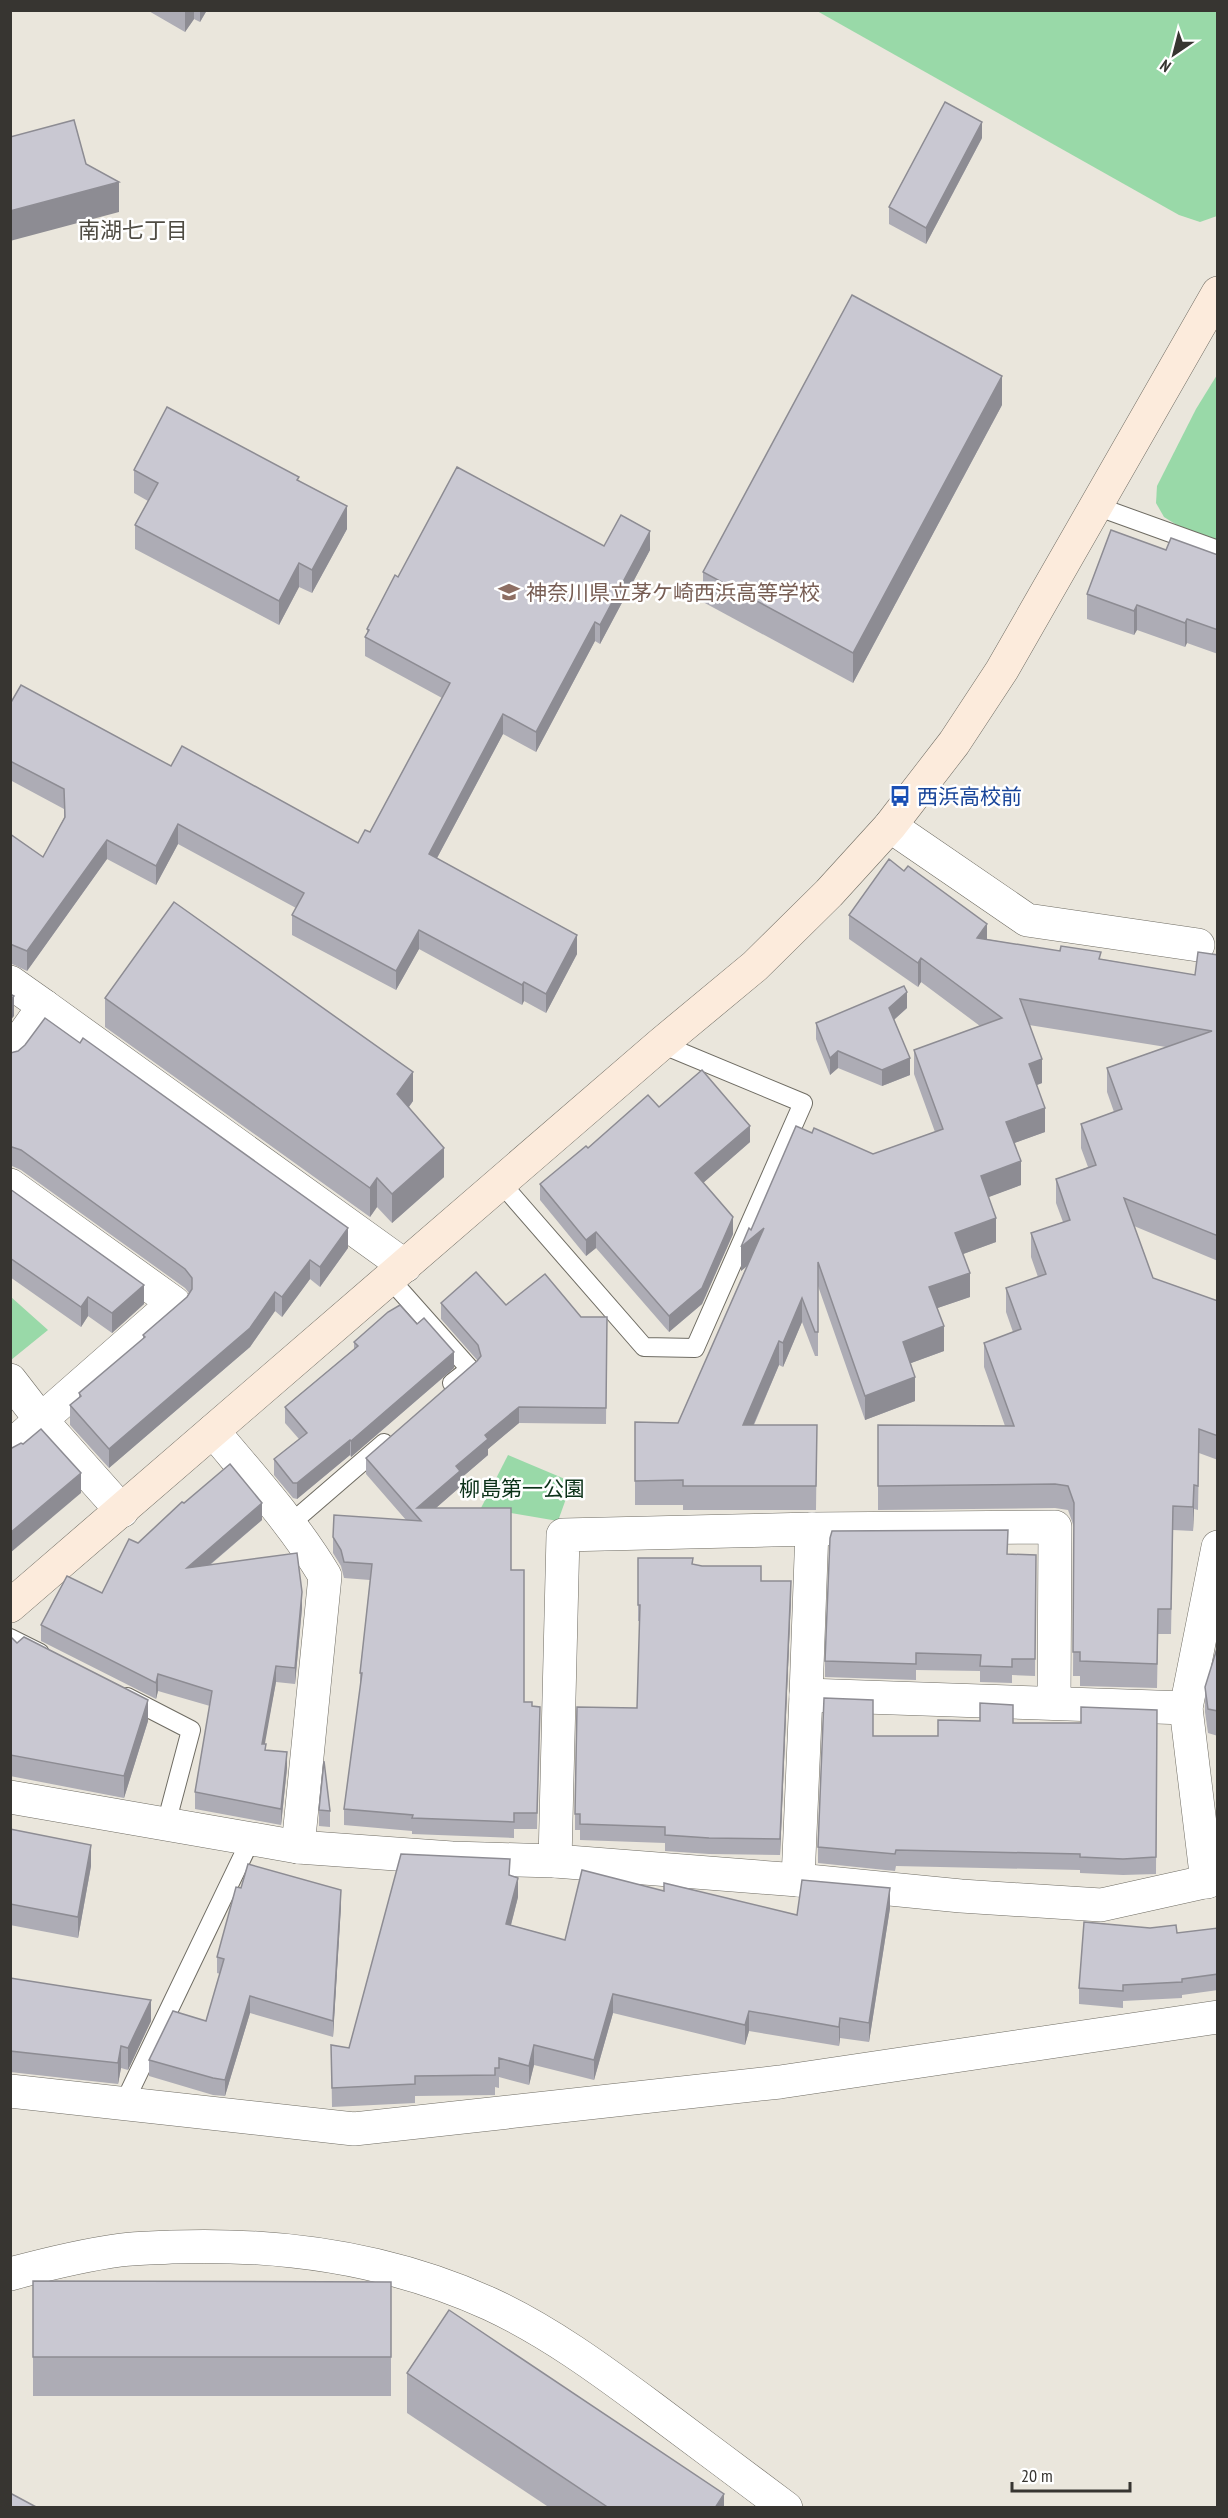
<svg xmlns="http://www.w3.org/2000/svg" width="1228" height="2518" font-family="'PT Sans Narrow','Noto Sans JP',sans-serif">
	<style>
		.green { fill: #99d9a8 }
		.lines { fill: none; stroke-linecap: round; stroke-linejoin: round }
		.lane-casing { stroke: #6f6c63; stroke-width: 20 }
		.street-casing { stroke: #6f6c63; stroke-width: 34 }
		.secondary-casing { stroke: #6f6c63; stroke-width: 34 }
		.lane { stroke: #fff; stroke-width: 18 }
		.street { stroke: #fff; stroke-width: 33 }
		.secondary { stroke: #fcebdc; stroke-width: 33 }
		.wall { fill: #adacb5 }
		.shaded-wall { fill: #8d8c93 }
		.building { fill: #c9c8d2; stroke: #8d8c93; stroke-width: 1.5 }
		.labels { text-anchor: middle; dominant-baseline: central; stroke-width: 5; stroke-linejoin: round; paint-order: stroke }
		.education-label { font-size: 21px; fill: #785e54; stroke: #fff; text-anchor: start }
		.transit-label { font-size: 21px; fill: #164399; stroke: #fff; text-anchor: start }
		.park-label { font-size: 21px; fill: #0b3118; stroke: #fff }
		.neighbourhood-label { font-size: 22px; fill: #4f4c43; stroke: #fff }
	</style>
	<rect width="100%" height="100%" fill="#eae6dc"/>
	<g class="green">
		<polygon points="817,11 1217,11 1217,216 1200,222 1179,215"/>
		<polygon points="1217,375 1217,540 1188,532 1164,517 1156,503 1157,486 1196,409"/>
		<polygon points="11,1297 48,1330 11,1360 11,1296"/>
		<polygon points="508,1455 572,1482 558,1521 481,1508"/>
	</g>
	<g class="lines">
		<defs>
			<g id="lane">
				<polyline points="1096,506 1218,550"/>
				<polyline points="501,1183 644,1347 695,1348 803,1103 661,1044"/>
				<polyline points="390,1279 470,1369 452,1383"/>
				<polyline points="290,1524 384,1443"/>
				<polyline points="10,1638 40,1653"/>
				<polyline points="127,1697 191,1730 166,1824"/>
				<polyline points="124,2103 251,1839"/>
			</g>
			<g id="street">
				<polyline points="890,826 1027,920 1198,945"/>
				<polyline points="10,982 44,1006"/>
				<polyline points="10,1054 44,1006 405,1266"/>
				<polyline points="10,1185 174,1303 10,1447"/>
				<polyline points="10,1380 41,1420 122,1511"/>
				<path d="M213,1431c39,47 81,93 112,145l-27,271"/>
				<polyline points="812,1529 1055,1527 1054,1703"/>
				<polyline points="10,1797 298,1847 452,1858 555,1861 798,1880 961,1896 1101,1905 1218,1879"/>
				<polyline points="555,1861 563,1535 812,1529 806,1695"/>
				<polyline points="798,1880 806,1695 1186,1708"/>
				<polyline points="1207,1882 1186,1708 1218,1547"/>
				<polyline points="10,2091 354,2129 780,2082 1218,2017"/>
				<path d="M10,2274c37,-10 74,-19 111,-24 17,-2 34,-2 50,-3 109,-4 220,12 319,57 58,27 110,65 161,103 45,34 90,67 135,101"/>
			</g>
			<polyline id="secondary" points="10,1606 661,1044 755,966 829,893 890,826 954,743 1002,670 1218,293"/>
		</defs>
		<use href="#lane" class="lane-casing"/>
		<use href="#street" class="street-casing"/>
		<use href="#secondary" class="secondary-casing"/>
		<use href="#lane" class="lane"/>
		<use href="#street" class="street"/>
		<use href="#secondary" class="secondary"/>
	</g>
	<g class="wall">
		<polygon points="147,10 207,10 200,22 194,19 185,32"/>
		<polygon points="982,138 926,244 889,224 889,207"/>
		<polygon points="1002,405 853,683 703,602 703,572"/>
		<polygon points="134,470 299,481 347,529 312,593 299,587 279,625 135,549 135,525 148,501 134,493"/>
		<polygon points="604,546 650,550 600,644 595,641 536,752 503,734 437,858 577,954 546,1013 524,1001 522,1005 419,949 396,990 292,935 292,915 296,908 178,844 156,885 107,859 27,971 10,963 10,834 43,857 64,818 64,809 10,780 10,704 171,766 358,843 370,832 442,698 365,656 365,637 367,635 367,629 398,577"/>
		<polygon points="1166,550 1218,555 1218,654 1187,643 1185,647 1137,630 1134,635 1087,619 1087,594"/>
		<polygon points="849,915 1101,959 1195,975 1218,955 1218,1261 1134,1226 1153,1278 1218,1301 1218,1460 1199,1453 1198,1510 1194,1509 1193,1531 1173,1530 1171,1634 1158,1634 1157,1688 1080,1686 1080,1676 1073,1676 1074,1527 1068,1510 1055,1508 878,1510 878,1425 1005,1426 984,1367 984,1343 1013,1332 1006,1312 1006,1288 1038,1277 1031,1257 1031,1233 1063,1222 1056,1203 1056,1179 1088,1167 1081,1148 1081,1124 1114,1112 1107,1092 1107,1068 1166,1047 1029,1025 1042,1083 1037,1085 1045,1132 1014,1143 1021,1185 988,1197 996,1242 963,1254 970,1297 937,1308 944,1351 911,1363 915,1401 865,1420 818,1286 818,1356 815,1356 802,1322 783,1367 779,1365 754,1425 817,1425 816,1510 683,1510 683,1505 635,1505 635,1422 678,1423 747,1266 741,1271 751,1230 812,1133 873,1154 935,1132 914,1074 914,1050 980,1026 921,982 918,987 849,939"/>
		<polygon points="105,998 413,1101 409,1107 444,1177 392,1223 377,1207 370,1217 105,1027"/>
		<polygon points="907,1008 894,1020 910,1075 882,1086 838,1068 830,1075 816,1039 816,1023"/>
		<polygon points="10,1053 348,1248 320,1287 310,1279 282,1317 275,1311 250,1347 109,1468 70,1425 70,1405 79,1398 79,1393 143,1339 143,1335 187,1297 189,1293 185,1288 21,1170 12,1166 10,1167"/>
		<polygon points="659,1107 750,1142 703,1183 733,1234 702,1304 669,1332 596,1248 586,1256 540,1200 540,1184 588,1148"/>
		<polygon points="10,1189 144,1304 112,1333 88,1316 81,1327 10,1277"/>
		<polygon points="441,1303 506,1305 581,1317 607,1317 606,1424 519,1423 488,1449 488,1455 460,1479 460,1487 436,1508 511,1570 524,1702 532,1706 540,1707 537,1829 514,1829 514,1838 412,1834 412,1831 344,1825 344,1809 360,1689 360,1673 370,1580 344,1578 341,1566 333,1553 333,1537 406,1520 366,1474 366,1458 478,1361 441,1319"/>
		<polygon points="354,1342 454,1368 351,1457 350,1455 297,1499 293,1498 274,1475 274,1459 299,1439 285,1423 285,1407 354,1349"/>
		<polygon points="184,1503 262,1520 210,1565 302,1608 295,1684 276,1682 264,1744 266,1750 287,1768 281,1825 195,1809 195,1792 210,1706 158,1691 156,1699 41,1641 41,1625 102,1593 138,1543"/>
		<polygon points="1007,1554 1036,1555 1035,1676 1012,1675 1012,1683 980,1682 980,1671 916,1670 916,1680 825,1677 825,1661"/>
		<polygon points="638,1558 693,1564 761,1581 791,1597 780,1855 709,1854 665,1851 665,1843 580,1840 580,1830 575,1830 575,1814 637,1708 640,1621 638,1621"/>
		<polygon points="10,1636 17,1643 148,1721 124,1798 10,1776"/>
		<polygon points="1218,1645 1218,1736 1208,1733 1205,1712 1205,1687"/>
		<polygon points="1157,1710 1156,1874 1123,1875 1080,1873 1080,1870 896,1866 895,1871 818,1863 818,1847 873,1736 938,1736 1013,1723 1081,1723"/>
		<polygon points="319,1810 330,1811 330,1827 319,1826"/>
		<polygon points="10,1829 91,1866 78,1938 10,1925"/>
		<polygon points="510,1876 518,1897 511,1925 565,1940 664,1891 797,1915 890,1908 869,2042 840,2038 839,2046 749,2031 745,2045 613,2013 594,2080 534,2065 529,2085 499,2077 499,2088 495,2087 495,2095 415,2096 415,2103 332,2107 331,2045 349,2048"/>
		<polygon points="341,1906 333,2037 250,2013 225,2096 213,2095 149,2076 149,2060 206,2021 220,1974 217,1973 217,1957"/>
		<polygon points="1218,1928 1218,1990 1182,1995 1182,1998 1123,2001 1123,2008 1079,2004 1079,1988 1177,1933"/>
		<polygon points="10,1978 151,2021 128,2070 121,2068 118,2084 10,2072"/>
		<polygon points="33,2281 391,2282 391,2396 33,2396"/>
		<polygon points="407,2373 724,2508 550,2508 407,2413"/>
	</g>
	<g class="shaded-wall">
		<polygon points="185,10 194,10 194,19 185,32"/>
		<polygon points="200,10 207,10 200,22"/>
		<polygon points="982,122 982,138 926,244 926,228"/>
		<polygon points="119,182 119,212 10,241 10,211"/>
		<polygon points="1002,376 1002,405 853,683 853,653"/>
		<polygon points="347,506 347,529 312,593 312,570"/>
		<polygon points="650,531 650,550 600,644 600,625"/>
		<polygon points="299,563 299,587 279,625 279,601"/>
		<polygon points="1137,605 1137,630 1134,635 1134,611"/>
		<polygon points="1187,619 1187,643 1185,647 1185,623"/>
		<polygon points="595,622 595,641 536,752 536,732"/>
		<polygon points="503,714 503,734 429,873 429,854"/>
		<polygon points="178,824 178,844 156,885 156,866"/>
		<polygon points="107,840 107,859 27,971 27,951"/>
		<polygon points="987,924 987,948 977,938"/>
		<polygon points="419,930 419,949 396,990 396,971"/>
		<polygon points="577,935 577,954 546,1013 546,994"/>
		<polygon points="921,958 921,982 918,987 918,963"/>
		<polygon points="524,982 524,1001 522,1005 522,985"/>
		<polygon points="12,991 12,999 14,996 14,1016 10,1021 10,993"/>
		<polygon points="907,992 907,1008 889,1024 889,1008"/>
		<polygon points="838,1051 838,1068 830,1075 830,1058"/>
		<polygon points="910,1058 910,1075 882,1086 882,1070"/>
		<polygon points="1042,1059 1042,1083 1029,1088 1029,1064"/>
		<polygon points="413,1072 413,1101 397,1123 397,1094"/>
		<polygon points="1045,1108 1045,1132 1006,1146 1006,1122"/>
		<polygon points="750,1126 750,1142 695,1190 695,1173"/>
		<polygon points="444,1148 444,1177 392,1223 392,1194"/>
		<polygon points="1021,1161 1021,1185 981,1200 981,1176"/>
		<polygon points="377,1178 377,1207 370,1217 370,1188"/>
		<polygon points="733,1217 733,1234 702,1304 669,1332 669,1316"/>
		<polygon points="996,1218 996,1242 955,1257 955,1233"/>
		<polygon points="348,1228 348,1248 320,1287 320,1267"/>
		<polygon points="764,1228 764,1252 741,1271 741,1247"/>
		<polygon points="596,1232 596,1248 586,1256 586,1240"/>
		<polygon points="310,1260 310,1279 282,1317 282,1297"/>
		<polygon points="970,1273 970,1297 929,1311 929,1287"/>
		<polygon points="144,1285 144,1304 112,1333 112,1313"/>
		<polygon points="275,1292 275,1311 250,1347 109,1468 109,1449"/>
		<polygon points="88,1297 88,1316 81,1327 81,1307"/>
		<polygon points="802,1298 802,1322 783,1367 783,1343"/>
		<polygon points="944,1326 944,1351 903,1366 903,1342"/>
		<polygon points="779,1341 779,1365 743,1449 743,1425"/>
		<polygon points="454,1352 454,1368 351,1457 351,1441"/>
		<polygon points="915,1377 915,1401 865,1420 865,1396"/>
		<polygon points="519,1407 519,1423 488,1449 488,1455 460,1479 460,1487 421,1521 417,1508 485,1435"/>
		<polygon points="350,1440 350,1455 297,1499 297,1483"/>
		<polygon points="81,1473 81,1493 10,1553 10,1533"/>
		<polygon points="1194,1485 1194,1509 1193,1531 1193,1507"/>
		<polygon points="262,1503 262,1520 187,1584 187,1568"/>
		<polygon points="791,1581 791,1597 780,1855 780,1839"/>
		<polygon points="302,1592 302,1608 295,1684 295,1668"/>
		<polygon points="276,1666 276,1682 262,1760 262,1744"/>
		<polygon points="158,1674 158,1691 156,1699 156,1683"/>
		<polygon points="148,1700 148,1721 124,1798 124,1776"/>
		<polygon points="287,1752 287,1768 281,1825 281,1809"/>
		<polygon points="91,1845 91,1866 78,1938 78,1917"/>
		<polygon points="518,1878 518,1897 506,1944 506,1924"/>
		<polygon points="890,1888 890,1908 869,2042 869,2023"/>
		<polygon points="341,1890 341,1906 333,2037 333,2021"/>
		<polygon points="613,1994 613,2013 594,2080 594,2060"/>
		<polygon points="250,1996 250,2013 225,2096 225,2080"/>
		<polygon points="151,2000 151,2021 128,2070 128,2048"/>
		<polygon points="749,2011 749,2031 745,2045 745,2025"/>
		<polygon points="840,2018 840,2038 839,2046 839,2027"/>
		<polygon points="534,2045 534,2065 529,2085 529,2066"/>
		<polygon points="121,2046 121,2068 118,2084 118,2063"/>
		<polygon points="724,2494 724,2508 715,2508"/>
	</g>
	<g class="building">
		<polygon points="945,102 982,122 926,228 889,207"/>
		<polygon points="74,120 86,164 119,182 10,211 10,137"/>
		<polygon points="852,295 1002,376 853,653 703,572"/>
		<polygon points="167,407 299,477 297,480 347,506 312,570 299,563 279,601 135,525 158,483 134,470"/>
		<polygon points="457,467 604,546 621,515 650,531 600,625 595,622 536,732 503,714 429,854 577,935 546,994 524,982 522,985 419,930 396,971 292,915 304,893 178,824 156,866 107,840 27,951 10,944 10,834 43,857 65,817 64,789 10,761 10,704 21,685 171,766 182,746 358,843 365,830 370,832 450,683 365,637 369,630 367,629 395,575 398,577"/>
		<polygon points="1111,530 1166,550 1171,538 1218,555 1218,630 1187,619 1185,623 1137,605 1134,611 1087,594"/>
		<polygon points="889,859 904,871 908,866 987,924 977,938 1060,951 1061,946 1101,952 1099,959 1195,975 1198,952 1218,955 1218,1236 1124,1198 1153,1278 1218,1301 1218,1436 1199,1429 1198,1486 1194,1485 1193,1507 1173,1506 1171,1609 1158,1609 1157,1664 1080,1661 1080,1652 1073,1652 1074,1503 1068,1486 1055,1484 878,1486 878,1425 1014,1426 984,1343 1021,1329 1006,1288 1046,1274 1031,1233 1070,1220 1056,1179 1096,1165 1081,1124 1122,1109 1107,1068 1212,1031 1020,999 1042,1059 1029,1064 1045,1108 1006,1122 1021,1161 981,1176 996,1218 955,1233 970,1273 929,1287 944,1326 903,1342 915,1377 865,1396 818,1262 818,1332 815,1332 802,1298 783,1343 779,1341 743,1425 817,1425 816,1486 683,1486 683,1480 635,1481 635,1422 678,1423 764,1228 741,1247 749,1228 751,1230 796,1126 812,1133 814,1128 873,1154 943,1129 914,1050 1002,1018 921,958 918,963 849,915"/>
		<polygon points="174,902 413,1072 397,1094 444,1148 392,1194 377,1178 370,1188 105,998"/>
		<polygon points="904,986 907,992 889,1008 910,1058 882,1070 838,1051 830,1058 816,1023"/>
		<polygon points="10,994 14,996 10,1001"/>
		<polygon points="45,1018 80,1043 83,1038 348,1228 320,1267 310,1260 282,1297 275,1292 250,1328 109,1449 70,1405 81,1396 79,1393 145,1337 143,1335 187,1297 192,1289 192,1278 185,1269 21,1150 12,1147 10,1147 10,1053 18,1051 25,1045"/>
		<polygon points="702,1070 750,1126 695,1173 733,1217 702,1288 669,1316 596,1232 586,1240 540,1184 586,1146 588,1148 648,1095 659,1107"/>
		<polygon points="10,1189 144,1285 112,1313 88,1297 81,1307 10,1258"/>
		<polygon points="476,1272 506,1305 545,1274 581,1317 607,1317 606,1408 519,1407 485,1435 488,1439 456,1466 460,1471 417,1508 511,1508 511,1570 524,1570 524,1702 532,1702 532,1706 540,1707 537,1813 514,1813 514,1822 412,1818 413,1815 344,1809 362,1673 360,1673 372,1564 344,1562 341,1550 333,1537 334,1515 421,1521 366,1458 477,1361 481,1356 478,1345 441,1303"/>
		<polygon points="400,1305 417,1324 424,1318 454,1352 351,1441 350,1440 297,1483 293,1483 274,1459 307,1433 285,1407 358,1346 354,1342 388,1312"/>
		<polygon points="41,1429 81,1473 10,1533 10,1449 21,1443 23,1444"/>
		<polygon points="230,1464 262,1503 187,1568 297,1553 302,1592 295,1668 276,1666 262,1744 266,1744 265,1750 287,1752 281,1809 195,1792 212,1691 158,1674 156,1683 41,1625 67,1576 102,1593 129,1539 138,1543 182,1502 184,1503"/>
		<polygon points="1008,1530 1007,1554 1036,1555 1035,1659 1012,1659 1012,1667 980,1666 981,1655 916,1653 916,1664 825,1661 830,1538 832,1531"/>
		<polygon points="638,1558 693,1558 692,1564 702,1566 761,1566 761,1581 791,1581 780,1839 709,1838 665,1835 665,1827 580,1824 580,1814 575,1814 577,1707 637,1708 640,1605 638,1605"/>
		<polygon points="10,1636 17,1643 24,1637 148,1700 124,1776 10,1755"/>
		<polygon points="1218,1645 1218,1711 1208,1709 1205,1687"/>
		<polygon points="824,1698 873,1700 873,1736 938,1736 938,1720 980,1721 980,1703 1013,1705 1013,1723 1081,1723 1081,1707 1157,1710 1156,1857 1123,1859 1080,1857 1080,1854 896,1850 895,1854 818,1847"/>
		<polygon points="324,1761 330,1811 319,1810"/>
		<polygon points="10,1829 91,1845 78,1917 10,1904"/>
		<polygon points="401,1854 510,1859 509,1875 518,1878 506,1924 565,1940 582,1870 664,1891 664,1883 797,1915 802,1880 890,1888 869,2023 840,2018 839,2027 749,2011 745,2025 613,1994 594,2060 534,2045 529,2066 499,2058 499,2068 495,2068 495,2075 415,2076 415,2084 332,2088 331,2045 349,2048"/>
		<polygon points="248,1864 341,1890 333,2021 250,1996 225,2080 213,2078 149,2060 173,2011 206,2021 224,1959 217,1957 236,1887 241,1888"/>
		<polygon points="1084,1922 1150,1928 1176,1925 1177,1933 1218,1928 1218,1974 1182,1979 1182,1982 1123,1985 1123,1991 1079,1988"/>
		<polygon points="10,1978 151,2000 128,2048 121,2046 118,2063 10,2051"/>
		<polygon points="33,2281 391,2282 391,2357 33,2357"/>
		<polygon points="449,2310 724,2494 715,2508 609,2508 407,2373"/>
		<polygon points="10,2493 38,2508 10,2508"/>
	</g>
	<defs>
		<symbol id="school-bare" viewBox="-9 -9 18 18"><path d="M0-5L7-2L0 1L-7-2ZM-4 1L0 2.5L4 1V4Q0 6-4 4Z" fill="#8d6e63" stroke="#fff" stroke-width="2.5" paint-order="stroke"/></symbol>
		<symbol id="bus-bare" viewBox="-9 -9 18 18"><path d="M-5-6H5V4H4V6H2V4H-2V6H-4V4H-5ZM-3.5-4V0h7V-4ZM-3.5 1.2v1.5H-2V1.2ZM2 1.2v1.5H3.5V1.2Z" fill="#1a4fb4" stroke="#fff" stroke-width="2.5" paint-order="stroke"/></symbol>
	</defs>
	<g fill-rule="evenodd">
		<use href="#school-bare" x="494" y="577" width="30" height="30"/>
		<use href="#bus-bare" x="885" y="781" width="30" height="30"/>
	</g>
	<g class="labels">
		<g class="education-label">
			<text x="526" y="592">神奈川県立茅ケ崎西浜高等学校</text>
		</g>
		<g class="transit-label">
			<text x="917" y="796">西浜高校前</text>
		</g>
		<g class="park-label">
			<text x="522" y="1488">柳島第一公園</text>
		</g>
		<g class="neighbourhood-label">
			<text x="133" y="230">南湖七丁目</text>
		</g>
	</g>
	<rect width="1228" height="2518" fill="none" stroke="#373531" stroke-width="24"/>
	<g transform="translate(1174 54) rotate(215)" stroke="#ffffff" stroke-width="4.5" paint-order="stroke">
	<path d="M0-4.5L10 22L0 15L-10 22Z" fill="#373531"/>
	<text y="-9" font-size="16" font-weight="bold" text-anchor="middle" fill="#373531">N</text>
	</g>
	<path d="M1012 2482v9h118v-9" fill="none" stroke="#373531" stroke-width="3"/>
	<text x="1021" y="2482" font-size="18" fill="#373531" stroke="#ffffff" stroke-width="4.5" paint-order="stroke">20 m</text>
</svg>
